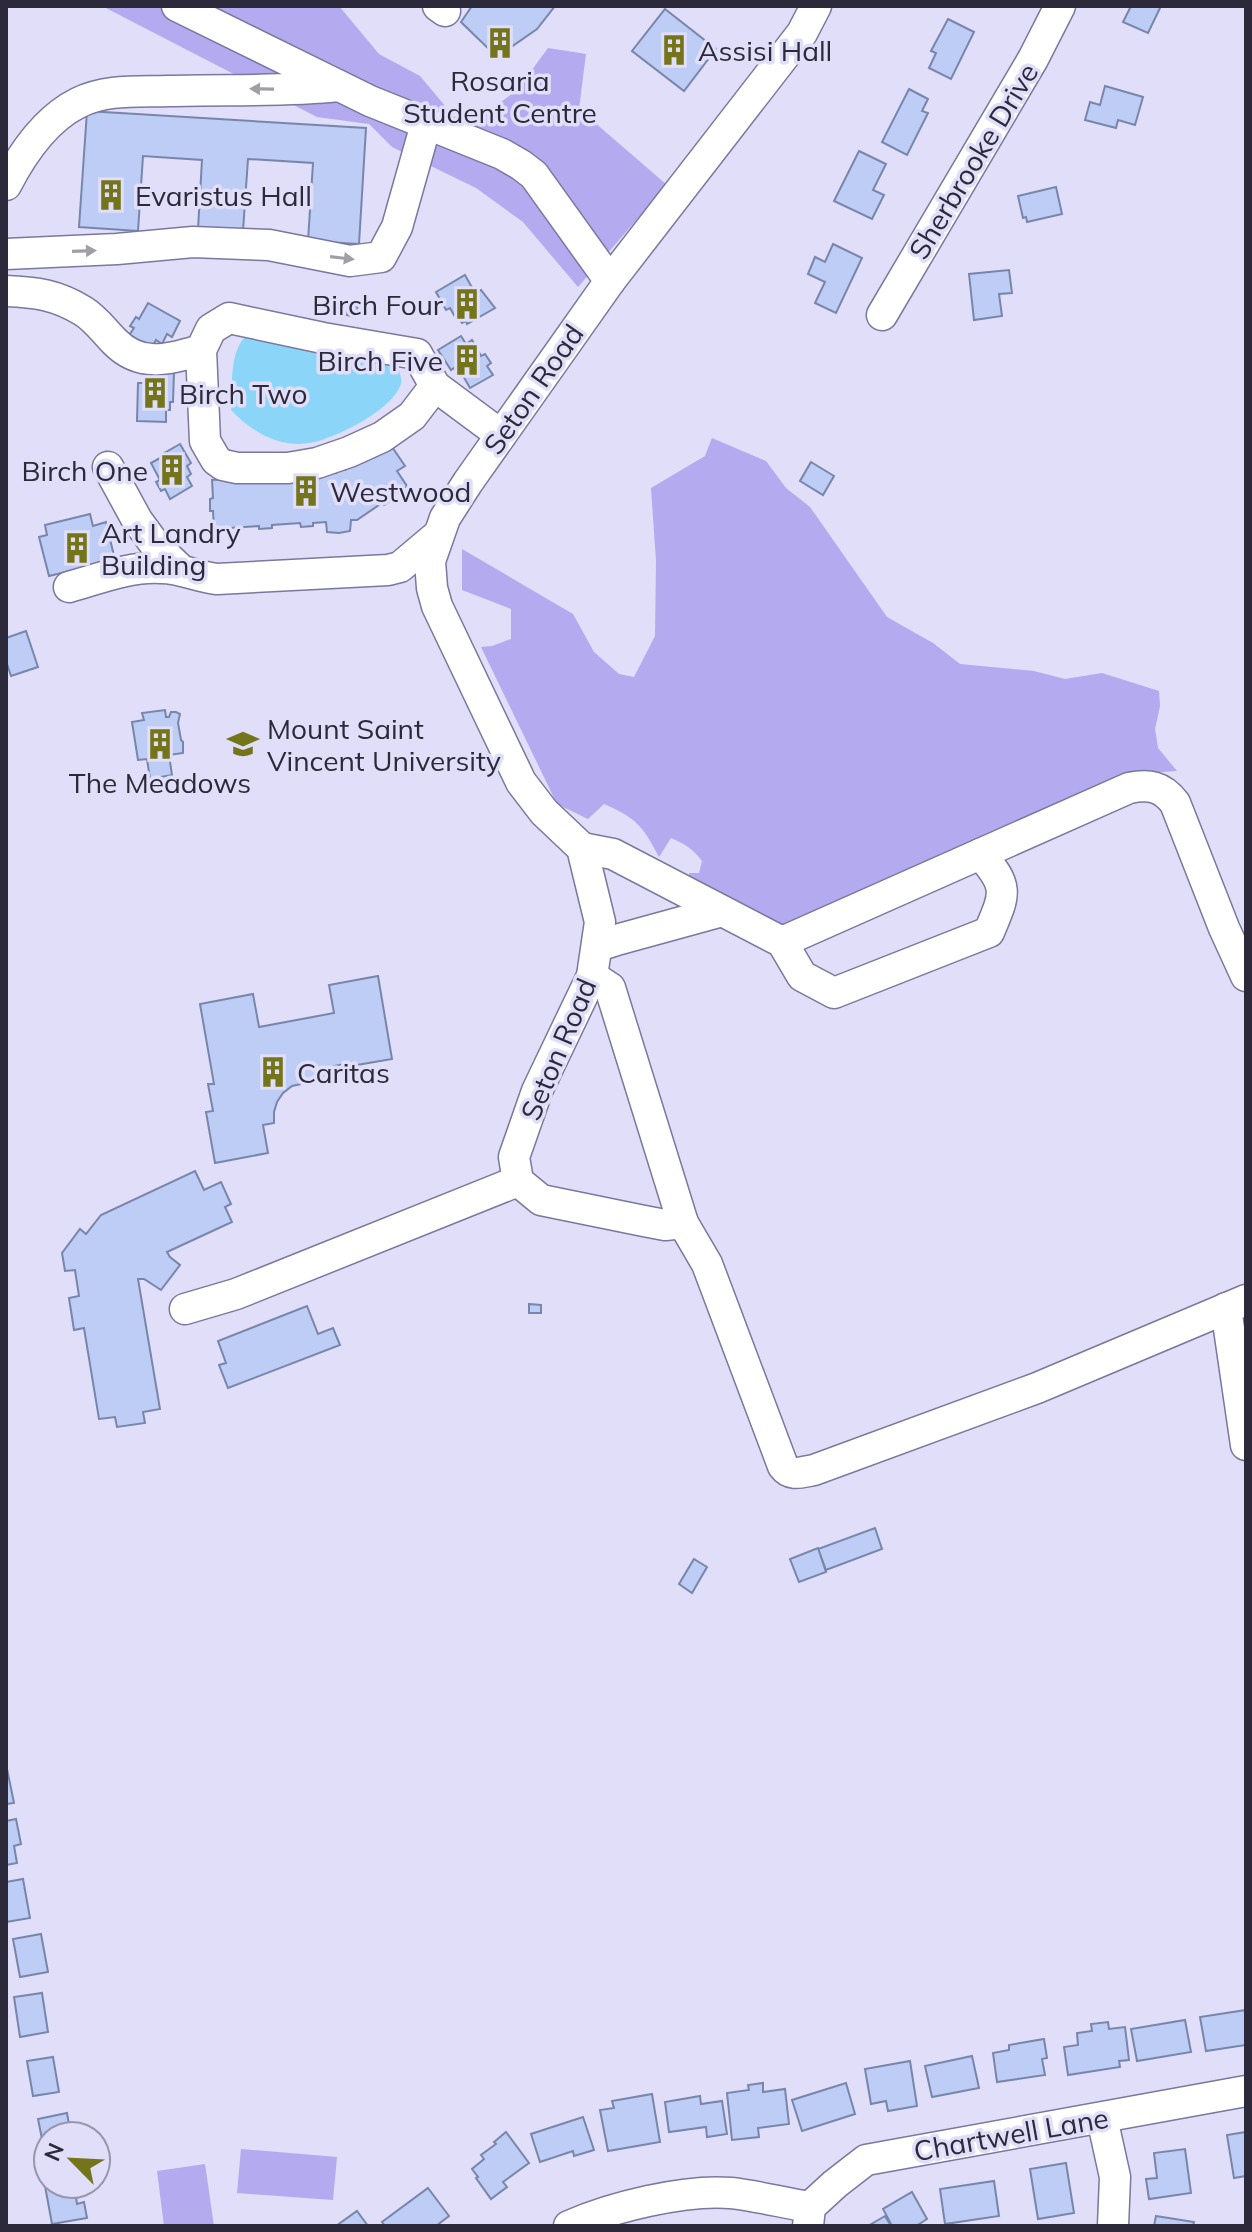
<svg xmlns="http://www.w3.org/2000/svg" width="1252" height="2232" font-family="Mulish,sans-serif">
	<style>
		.green { fill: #b3aaef }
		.water { fill: #8bd5f8 }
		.building { fill: #becdf5; stroke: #7886ab; stroke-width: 2 }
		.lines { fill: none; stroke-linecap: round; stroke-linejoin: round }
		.minor-casing { stroke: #7b779e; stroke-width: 33 }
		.minor { stroke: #fff; stroke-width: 30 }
		.oneway { fill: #a09fa6 }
		.labels { text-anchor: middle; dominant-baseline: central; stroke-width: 7; stroke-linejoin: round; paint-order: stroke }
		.poi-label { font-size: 28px; fill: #2c2a3a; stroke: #e0def8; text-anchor: start }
		.street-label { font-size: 28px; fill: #2c2a3a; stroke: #e0def8 }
	</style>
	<rect width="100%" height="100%" fill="#e0def8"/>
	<g class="green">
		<polygon points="102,6 339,6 379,54 420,76 456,119 471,125 518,89 548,48 586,54 579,109 667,185 578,287 523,222 476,188 392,147 369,124 317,117"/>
		<path d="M712,438l54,23 20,27 24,19 77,110 46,26 27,21 74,7 31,8 37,-6 57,18 1,15 -5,23 3,19 19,23 -30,2 -361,157 -98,-45 1,-12h10l3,-12c-9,-12 -17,-17 -31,-23l-12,19c-16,-31 -23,-39 -55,-53l-16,15 -31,-15 -76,-157 11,-1 19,-7v-30l-49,-19v-41l111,65 21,38 25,22 15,3 21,-41 1,-75 -5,-73 54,-32z"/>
		<polygon points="241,2149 337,2157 333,2200 237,2193"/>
		<polygon points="205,2164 214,2226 164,2226 157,2171"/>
	</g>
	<path class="water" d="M249,333l141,29 9,8c1,5 3,9 2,13 -6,26 -68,57 -92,60 -31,5 -58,-12 -78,-33 2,-25 -3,-60 18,-77z"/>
	<g class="building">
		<polygon points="472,6 555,6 537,29 497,57 461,22"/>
		<polygon points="1131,6 1161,6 1148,33 1123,22"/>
		<polygon points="665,9 716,49 684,91 632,51"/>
		<polygon points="948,19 974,32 951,79 929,68 936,53 931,51"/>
		<polygon points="1105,86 1143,97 1135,125 1118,120 1116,128 1085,120 1090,102 1100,105"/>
		<polygon points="909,89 928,99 922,111 928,113 907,155 882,142"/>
		<polygon points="87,111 366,128 359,244 308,241 313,163 248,159 243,231 198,229 202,160 143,156 138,231 79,227"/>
		<polygon points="859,151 886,164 873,190 884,195 872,219 834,201"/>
		<polygon points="1056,187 1062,214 1027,222 1026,217 1023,218 1018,196"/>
		<polygon points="833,244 862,258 836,313 815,303 825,282 808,274 815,257 825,262"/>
		<polygon points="1009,270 1012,293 999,294 1002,316 974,320 969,274"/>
		<polygon points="465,275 475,293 481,290 495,308 467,324 466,321 462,323 456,313 454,315 450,308 446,310 436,292"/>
		<polygon points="148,303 180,321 172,337 167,334 162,344 156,340 151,349 128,337 134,328 130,326 136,317 139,319"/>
		<polygon points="349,304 358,307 355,317 347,315"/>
		<polygon points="461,336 466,344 472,340 481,356 485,354 491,363 487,366 493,375 470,388 462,374 458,376 454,368 451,370 438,350"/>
		<polygon points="152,370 174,371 173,402 170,402 170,410 166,410 166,422 137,421 138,383 152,383"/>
		<polygon points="388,441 405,466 397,471 407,486 394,495 396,497 384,505 382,503 357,520 351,520 350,531 339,533 327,532 326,522 313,523 313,526 301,527 300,523 272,525 272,528 259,529 259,526 214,529 213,511 210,511 210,499 213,498 212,480 336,473 336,470 345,470"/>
		<polygon points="180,444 191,463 187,466 191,474 187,477 192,486 170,499 165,489 161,491 156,482 160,480 151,463 162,457 161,455"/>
		<polygon points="811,462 834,476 823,495 800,481"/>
		<polygon points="90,514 93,526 106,522 115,560 49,576 39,537 47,535 45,525"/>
		<polygon points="26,631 38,667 11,676 6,661 6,638"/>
		<polygon points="165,710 166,717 169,717 171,712 176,712 180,714 178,723 181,740 183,742 183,753 169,755 172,775 150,779 147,759 138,760 132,722 144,720 142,713"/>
		<polygon points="378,976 392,1059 351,1066 351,1063 334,1066 335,1077 292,1086 283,1093 277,1102 274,1112 274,1123 263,1125 268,1153 215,1163 206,1112 213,1111 208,1084 214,1084 200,1004 253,994 259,1027 334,1013 329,985"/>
		<polygon points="195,1171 204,1190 221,1182 231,1204 225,1207 232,1222 167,1252 170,1257 180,1265 161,1290 144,1279 138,1279 160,1409 143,1412 145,1423 117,1427 115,1417 99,1419 84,1328 74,1330 69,1298 79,1296 75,1270 65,1271 62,1253 80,1229 86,1234 101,1215"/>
		<polygon points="529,1304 541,1305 541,1313 529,1313"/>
		<polygon points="307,1306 318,1334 333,1328 340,1345 228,1388 219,1365 226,1363 218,1341"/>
		<polygon points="875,1528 882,1549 826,1570 818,1549"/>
		<polygon points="818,1548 826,1572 799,1582 790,1559"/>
		<polygon points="694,1559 707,1567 692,1593 679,1584"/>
		<polygon points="6,1764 14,1803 6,1804"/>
		<polygon points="16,1819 21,1844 14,1846 17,1863 6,1865 6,1821"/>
		<polygon points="23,1879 30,1918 6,1922 6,1882"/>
		<polygon points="41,1934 48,1972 20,1977 13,1939"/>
		<polygon points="42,1993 48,2032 20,2037 14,1997"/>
		<polygon points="1246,2010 1246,2045 1206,2051 1200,2017"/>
		<polygon points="1185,2020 1191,2052 1137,2061 1131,2029"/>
		<polygon points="1108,2022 1109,2029 1125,2027 1129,2060 1119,2061 1120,2067 1068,2075 1064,2047 1078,2045 1077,2033 1092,2031 1091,2024"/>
		<polygon points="1044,2039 1047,2058 1042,2059 1045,2075 997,2082 993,2053 1009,2050 1009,2045"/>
		<polygon points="972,2056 979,2088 932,2097 925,2066"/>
		<polygon points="53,2057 59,2092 33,2096 27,2061"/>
		<polygon points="910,2061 917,2106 888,2111 886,2101 871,2104 865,2069"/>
		<polygon points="763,2083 763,2092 785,2089 789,2124 758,2128 759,2137 732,2140 727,2093 749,2090 748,2085"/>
		<polygon points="846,2083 855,2114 802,2131 792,2100"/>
		<polygon points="652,2094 660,2142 608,2151 600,2110 614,2108 612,2101"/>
		<polygon points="700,2096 701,2104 722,2101 727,2134 707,2137 706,2127 669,2132 665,2102"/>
		<polygon points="67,2113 71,2136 48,2136 48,2153 45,2154 38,2119"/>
		<polygon points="583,2117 594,2150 574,2156 573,2151 540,2162 531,2134"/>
		<polygon points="506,2132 529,2163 503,2182 507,2187 491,2199 476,2178 478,2177 472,2169 484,2159 481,2155 496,2144 494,2142"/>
		<polygon points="1246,2132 1246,2176 1234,2178 1227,2135"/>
		<polygon points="1185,2149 1191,2193 1149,2199 1146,2179 1157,2178 1154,2153"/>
		<polygon points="1066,2163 1074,2213 1038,2219 1030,2169"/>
		<polygon points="48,2174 48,2184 74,2184 77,2204 84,2202 87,2218 52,2224 43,2175"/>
		<polygon points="994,2181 999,2216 945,2224 940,2189"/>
		<polygon points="428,2188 449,2216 436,2226 385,2226 382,2222"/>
		<polygon points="912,2192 927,2219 916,2226 892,2226 883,2209"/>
		<polygon points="357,2211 368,2226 336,2226"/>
		<polygon points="885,2216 891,2226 868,2226"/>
		<polygon points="1156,2216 1194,2222 1193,2226 1154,2226"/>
	</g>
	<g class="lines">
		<defs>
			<g id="minor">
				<polyline points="177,6 370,101 502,154 521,165 534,175 610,281"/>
				<polyline points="438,6 445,11"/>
				<path d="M6,185c16,-31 40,-66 72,-82 28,-14 59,-11 90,-12 57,-2 114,1 171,-5"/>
				<polyline points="6,254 117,249 193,242 269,245 350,261 381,257 397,227 426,124"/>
				<path d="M6,291c30,1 51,4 77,20 13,8 21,20 31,30 27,28 56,18 87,9"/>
				<polyline points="882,315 1033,59 1060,6"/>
				<polyline points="435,386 412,416 382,437 349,452 317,463 288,468 237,468 223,465 216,460 205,441 201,350 211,329 229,318 323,338 417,354 435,386 501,435"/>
				<polyline points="108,467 137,520 156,546 181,570"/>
				<path d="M69,587c29,-8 61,-21 92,-19 20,0 37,9 56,11l171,-9 12,-3 38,-32"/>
				<path d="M582,848l31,6 169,88 20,34 32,17 155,-61c16,-38 21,-45 -9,-78"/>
				<path d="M782,942l347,-154c20,-4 33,-2 46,15l49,125 22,48"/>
				<polyline points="598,946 620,939 722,911"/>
				<path d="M592,976l18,12 73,235 24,41 76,202c8,11 19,6 31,4l223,-82 209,-88"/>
				<polyline points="683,1223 665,1225 644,1221 541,1200 518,1181 514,1157 537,1091 592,976 600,922 582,848 544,812 521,782 437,606 432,588 430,561 445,518 468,482 610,281 802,33 816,6"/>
				<polyline points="1226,1308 1246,1445"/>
				<polyline points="185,1309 236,1294 518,1181"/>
				<polyline points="1102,2118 1115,2177 1113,2226"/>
				<path d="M569,2226c43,-19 116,-37 162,-33 27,3 53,10 79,14"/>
				<polyline points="808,2226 810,2207 835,2184 866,2160 1246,2091"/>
			</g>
		</defs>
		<use href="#minor" class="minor-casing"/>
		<use href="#minor" class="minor"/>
	</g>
	<defs><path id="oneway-solid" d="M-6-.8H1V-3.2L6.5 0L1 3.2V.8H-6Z" transform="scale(2)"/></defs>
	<g class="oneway">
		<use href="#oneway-solid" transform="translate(262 89) rotate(-179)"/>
		<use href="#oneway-solid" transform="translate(84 251) rotate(-2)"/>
		<use href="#oneway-solid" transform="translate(342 258) rotate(7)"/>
	</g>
	<defs>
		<symbol id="building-bare" viewBox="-9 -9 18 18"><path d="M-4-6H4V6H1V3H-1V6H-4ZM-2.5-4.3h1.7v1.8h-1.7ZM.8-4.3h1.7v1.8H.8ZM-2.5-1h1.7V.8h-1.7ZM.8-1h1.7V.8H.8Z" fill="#74741a" stroke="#e0def8" stroke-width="2.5" paint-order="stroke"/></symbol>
		<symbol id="university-bare" viewBox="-9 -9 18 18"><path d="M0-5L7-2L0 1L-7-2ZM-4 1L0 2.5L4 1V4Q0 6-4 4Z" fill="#74741a" stroke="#e0def8" stroke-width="2.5" paint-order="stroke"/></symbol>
	</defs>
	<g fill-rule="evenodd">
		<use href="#building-bare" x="478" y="21" width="44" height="44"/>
		<use href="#building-bare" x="652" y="28" width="44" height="44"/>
		<use href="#building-bare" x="89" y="173" width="44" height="44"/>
		<use href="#building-bare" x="445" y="282" width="44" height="44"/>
		<use href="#building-bare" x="445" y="338" width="44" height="44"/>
		<use href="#building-bare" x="133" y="371" width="44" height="44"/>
		<use href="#building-bare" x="150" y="448" width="44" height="44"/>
		<use href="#building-bare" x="284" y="469" width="44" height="44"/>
		<use href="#building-bare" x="55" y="526" width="44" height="44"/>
		<use href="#building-bare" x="138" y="722" width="44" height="44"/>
		<use href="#university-bare" x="221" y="722" width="44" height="44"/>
		<use href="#building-bare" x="251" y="1050" width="44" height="44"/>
	</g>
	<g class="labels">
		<g class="poi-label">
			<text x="698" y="50">Assisi Hall</text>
			<text x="500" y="80" text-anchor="middle">Rosaria<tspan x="500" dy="32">Student Centre</tspan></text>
			<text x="135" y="195">Evaristus Hall</text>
			<text x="443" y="304" text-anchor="end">Birch Four</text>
			<text x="443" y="360" text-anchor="end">Birch Five</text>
			<text x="179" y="393">Birch Two</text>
			<text x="148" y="470" text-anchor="end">Birch One</text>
			<text x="330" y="491">Westwood</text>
			<text x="101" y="532">Art Landry<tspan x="101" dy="32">Building</tspan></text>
			<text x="267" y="728">Mount Saint<tspan x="267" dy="32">Vincent University</tspan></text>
			<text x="160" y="782" text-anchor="middle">The Meadows</text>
			<text x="297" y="1072">Caritas</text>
		</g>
		<g class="street-label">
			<text transform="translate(973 161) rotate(-59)">Sherbrooke Drive</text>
			<text transform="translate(533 389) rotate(-55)">Seton Road</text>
			<text transform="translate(558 1049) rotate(-67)">Seton Road</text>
			<text transform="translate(1011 2134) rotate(-10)">Chartwell Lane</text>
		</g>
	</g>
	<rect width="1252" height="2232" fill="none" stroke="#2c2a3a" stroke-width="16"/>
	<g transform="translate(72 2160) rotate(294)"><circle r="38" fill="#e0def8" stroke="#9896ac" stroke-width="2"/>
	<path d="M0-6L14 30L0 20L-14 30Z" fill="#74741a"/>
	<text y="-12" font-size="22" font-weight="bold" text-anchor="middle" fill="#2c2a3a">N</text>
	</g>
</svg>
